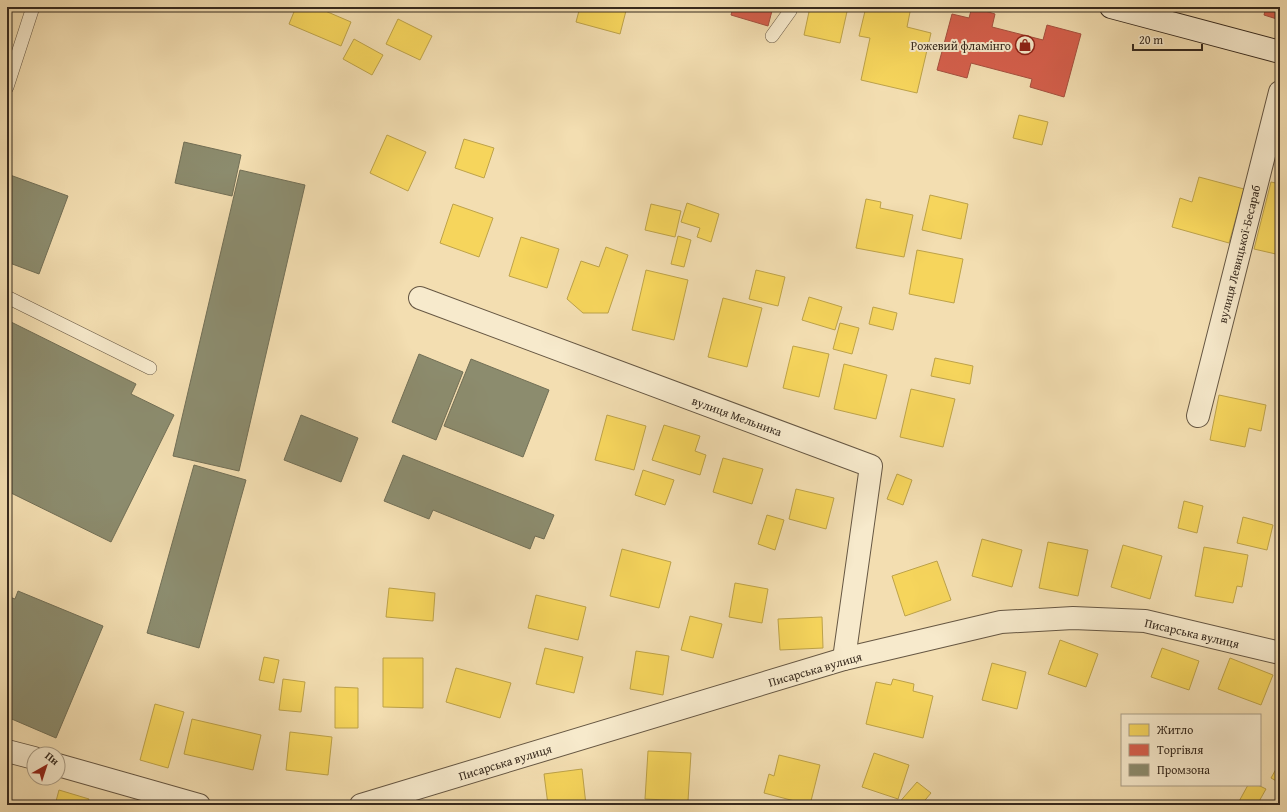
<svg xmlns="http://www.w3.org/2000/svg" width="1287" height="812" font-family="'Gentium Book Plus',serif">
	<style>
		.homes { fill: #f6d55c; stroke: #bda249 }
		.shops { fill: #d6604d; stroke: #a6503f }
		.industry { fill: #8c8c6e; stroke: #726f56 }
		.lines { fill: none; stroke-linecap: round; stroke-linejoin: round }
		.service-casing { stroke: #665743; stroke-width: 14 }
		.minor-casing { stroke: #665743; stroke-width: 24 }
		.secondary-casing { stroke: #372a1e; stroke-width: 24 }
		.service { stroke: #f7eacc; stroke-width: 13 }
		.minor { stroke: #f7eacc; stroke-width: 22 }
		.secondary { stroke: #f7eacc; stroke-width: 22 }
		.labels { text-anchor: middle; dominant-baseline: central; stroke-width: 4; stroke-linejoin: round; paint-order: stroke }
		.poi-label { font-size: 12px; fill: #372a1e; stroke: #f7eacc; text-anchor: end }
		.street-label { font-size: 12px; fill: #372a1e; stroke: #f7eacc }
	</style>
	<rect width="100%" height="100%" fill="#f3deb1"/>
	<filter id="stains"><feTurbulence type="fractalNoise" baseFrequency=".005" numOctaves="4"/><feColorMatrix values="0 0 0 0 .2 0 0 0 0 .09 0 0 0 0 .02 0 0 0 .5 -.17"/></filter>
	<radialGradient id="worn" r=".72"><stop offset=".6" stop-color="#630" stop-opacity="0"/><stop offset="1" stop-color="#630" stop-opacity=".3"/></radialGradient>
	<g class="homes">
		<polygon points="194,7 204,7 202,11"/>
		<polygon points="296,7 316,7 351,22 341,46 289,24"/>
		<polygon points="580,7 627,7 620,34 576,22"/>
		<polygon points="810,7 848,7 840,43 804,35"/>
		<polygon points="866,7 911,7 907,27 931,33 917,93 861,80 870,38 859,36"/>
		<polygon points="398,19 432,36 420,60 386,44"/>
		<polygon points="354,39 383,55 372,75 343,59"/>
		<polygon points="1019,115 1048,122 1042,145 1013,138"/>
		<polygon points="387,135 426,152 408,191 370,173"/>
		<polygon points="464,139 494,148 484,178 455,168"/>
		<polygon points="1199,177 1244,189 1229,243 1172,227 1180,198 1192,202"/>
		<polygon points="1271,182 1280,184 1280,255 1254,249"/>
		<polygon points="930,195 968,204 961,239 922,230"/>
		<polygon points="866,199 881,202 880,208 913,215 904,257 856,248"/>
		<polygon points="687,203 719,214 711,242 697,237 700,228 681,222"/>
		<polygon points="453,204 493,218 479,257 440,243"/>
		<polygon points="651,204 681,211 675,237 645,230"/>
		<polygon points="678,236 691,240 684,267 671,264"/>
		<polygon points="521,237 559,249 547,288 509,276"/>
		<polygon points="606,247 628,255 608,313 583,313 567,299 581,261 599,267"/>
		<polygon points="917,250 963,259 954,303 909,294"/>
		<polygon points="646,270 688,280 674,340 632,330"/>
		<polygon points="756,270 785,277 778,306 749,299"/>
		<polygon points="809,297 842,307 835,330 802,320"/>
		<polygon points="723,298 762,308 747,367 708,357"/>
		<polygon points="873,307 897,313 893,330 869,324"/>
		<polygon points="840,323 859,328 852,354 833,349"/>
		<polygon points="793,346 829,354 819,397 783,388"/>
		<polygon points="935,358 973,366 970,384 931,376"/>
		<polygon points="844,364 887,375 876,419 834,409"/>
		<polygon points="911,389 955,399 943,447 900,437"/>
		<polygon points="1219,395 1266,405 1261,431 1249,428 1245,447 1210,440"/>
		<polygon points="607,415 646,426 634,470 595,460"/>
		<polygon points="664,425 700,436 695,451 706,455 700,475 652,460"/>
		<polygon points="723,458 763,469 752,504 713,492"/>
		<polygon points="643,470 674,480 665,505 635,495"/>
		<polygon points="897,474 912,480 903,505 887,499"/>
		<polygon points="796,489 834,498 826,529 789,519"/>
		<polygon points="1184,501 1203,506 1197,533 1178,528"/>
		<polygon points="767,515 784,520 775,550 758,544"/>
		<polygon points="1243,517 1273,525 1267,550 1237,543"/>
		<polygon points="982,539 1022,550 1012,587 972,576"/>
		<polygon points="1048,542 1088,550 1078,596 1039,588"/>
		<polygon points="1123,545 1162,556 1150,599 1111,587"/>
		<polygon points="1204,547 1248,555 1242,587 1237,586 1233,603 1195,596"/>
		<polygon points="622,549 671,562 659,608 610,596"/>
		<polygon points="937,561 951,600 905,616 892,576"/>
		<polygon points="735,583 768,589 762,623 729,617"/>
		<polygon points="389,588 435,593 433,621 386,617"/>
		<polygon points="536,595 586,607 578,640 528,628"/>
		<polygon points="690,616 722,624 713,658 681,650"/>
		<polygon points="822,617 823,648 780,650 778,619"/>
		<polygon points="1060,640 1098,654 1086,687 1048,674"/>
		<polygon points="545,648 583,657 574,693 536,684"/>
		<polygon points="1162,648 1199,661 1189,690 1151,677"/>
		<polygon points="636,651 669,656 663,695 630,689"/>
		<polygon points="264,657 279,660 274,683 259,680"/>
		<polygon points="383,658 423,658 423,708 383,707"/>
		<polygon points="1230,658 1273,675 1261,705 1218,689"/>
		<polygon points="992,663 1026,672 1017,709 982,700"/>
		<polygon points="456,668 511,683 500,718 446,702"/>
		<polygon points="283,679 305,682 301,712 279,710"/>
		<polygon points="893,679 914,684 913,691 933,696 923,738 866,724 876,682 891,685"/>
		<polygon points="335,687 358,688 358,728 335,728"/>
		<polygon points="155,704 184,712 168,768 140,760"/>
		<polygon points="192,719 261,735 253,770 184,754"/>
		<polygon points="290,732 332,737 328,775 286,770"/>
		<polygon points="648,751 691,753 688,801 645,799"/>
		<polygon points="874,753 909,765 898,799 862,787"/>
		<polygon points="779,755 820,765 810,805 764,793 769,774 774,776"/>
		<polygon points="1280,762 1280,783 1271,778"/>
		<polygon points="582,769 586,805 548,805 544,774"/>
		<polygon points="917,782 931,793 921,805 897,805"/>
		<polygon points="1248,785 1258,785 1266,789 1257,805 1237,805"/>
		<polygon points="59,790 89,799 87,805 55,805"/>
	</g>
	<g class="shops">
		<polygon points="733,7 773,7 768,26 731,15"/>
		<polygon points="972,7 995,14 992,27 1043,40 1047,25 1081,34 1064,97 1030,87 1032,79 971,63 967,78 937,70 952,14 969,18"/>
		<polygon points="1266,7 1280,7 1280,20 1264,15"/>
	</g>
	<g class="industry">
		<polygon points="184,142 241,155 232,196 175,183"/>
		<polygon points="240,170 305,185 239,471 173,456"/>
		<polygon points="10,175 68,196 39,274 7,262 7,184"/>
		<polygon points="7,320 136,384 131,394 174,415 111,542 7,491"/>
		<polygon points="419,354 463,372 436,440 392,422"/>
		<polygon points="471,359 549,390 523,457 444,426"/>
		<polygon points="301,415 358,438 341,482 284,460"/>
		<polygon points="403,455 554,515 544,539 535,536 530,549 433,510 429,519 384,501"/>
		<polygon points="194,465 246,480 199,648 147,633"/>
		<polygon points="18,591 103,626 56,738 7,717 7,596 15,599"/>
	</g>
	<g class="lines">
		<defs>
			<g id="service">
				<polyline points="772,36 790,11 791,7"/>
				<polyline points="7,87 33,7"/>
				<polyline points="7,297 150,368"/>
			</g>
			<g id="minor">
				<polyline points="420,298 871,466 844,659"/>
				<polyline points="1198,416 1280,92"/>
				<polyline points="7,751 34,758"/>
				<polyline points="58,765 199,805"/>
				<polyline points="361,805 844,659 1001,622 1073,618 1145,621 1280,653"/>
			</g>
			<polyline id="secondary" points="1111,7 1280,52"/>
		</defs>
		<use href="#service" class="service-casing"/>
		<use href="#minor" class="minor-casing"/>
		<use href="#secondary" class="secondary-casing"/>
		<use href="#service" class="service"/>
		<use href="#minor" class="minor"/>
		<use href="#secondary" class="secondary"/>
	</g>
	<defs>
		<symbol id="shop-ring" viewBox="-11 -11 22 22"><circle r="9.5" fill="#f7eacc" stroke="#8f2418" stroke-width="1.5"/><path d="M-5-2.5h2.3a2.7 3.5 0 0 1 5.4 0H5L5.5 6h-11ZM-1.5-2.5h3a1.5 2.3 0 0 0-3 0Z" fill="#8f2418"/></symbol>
	</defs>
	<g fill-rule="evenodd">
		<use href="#shop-ring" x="1014" y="34" width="22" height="22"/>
	</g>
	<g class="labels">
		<g class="poi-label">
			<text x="1011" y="45">Рожевий фламінго</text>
		</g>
		<g class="street-label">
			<text transform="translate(1239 254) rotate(-76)">вулиця Левицької-Бесараб</text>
			<text transform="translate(737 416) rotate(20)">вулиця Мельника</text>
			<text transform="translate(1192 633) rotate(13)">Писарська вулиця</text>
			<text transform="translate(815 669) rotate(-16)">Писарська вулиця</text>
			<text transform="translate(505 762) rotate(-17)">Писарська вулиця</text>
		</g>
	</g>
	<rect width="1287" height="812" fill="none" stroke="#f3deb1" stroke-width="24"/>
	<rect x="8" y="8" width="1271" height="796" fill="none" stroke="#372a1e" stroke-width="2"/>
	<rect x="12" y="12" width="1263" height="788" fill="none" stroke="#372a1e"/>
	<rect x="1121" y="714" width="140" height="72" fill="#f7eacc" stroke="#aa9d86"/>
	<rect x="1129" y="724" width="20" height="12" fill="#f6d55c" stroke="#aa9d86"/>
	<text x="1157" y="734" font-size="12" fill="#372a1e">Житло</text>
	<rect x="1129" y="744" width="20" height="12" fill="#d6604d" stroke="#aa9d86"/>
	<text x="1157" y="754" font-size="12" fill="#372a1e">Торгівля</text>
	<rect x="1129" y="764" width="20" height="12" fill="#8c8c6e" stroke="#aa9d86"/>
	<text x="1157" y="774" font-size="12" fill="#372a1e">Промзона</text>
	<g transform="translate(46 766) rotate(39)"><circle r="19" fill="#f7eacc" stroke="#aa9d86"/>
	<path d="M0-3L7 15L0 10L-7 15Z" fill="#8f2418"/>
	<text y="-6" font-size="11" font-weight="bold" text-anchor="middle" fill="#372a1e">Пн</text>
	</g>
	<path d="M1133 44v6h69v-6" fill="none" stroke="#372a1e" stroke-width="2"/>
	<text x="1139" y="44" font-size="12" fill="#372a1e" stroke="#f7eacc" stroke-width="3" paint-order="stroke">20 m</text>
	<rect width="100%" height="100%" filter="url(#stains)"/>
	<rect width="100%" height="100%" fill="url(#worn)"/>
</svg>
